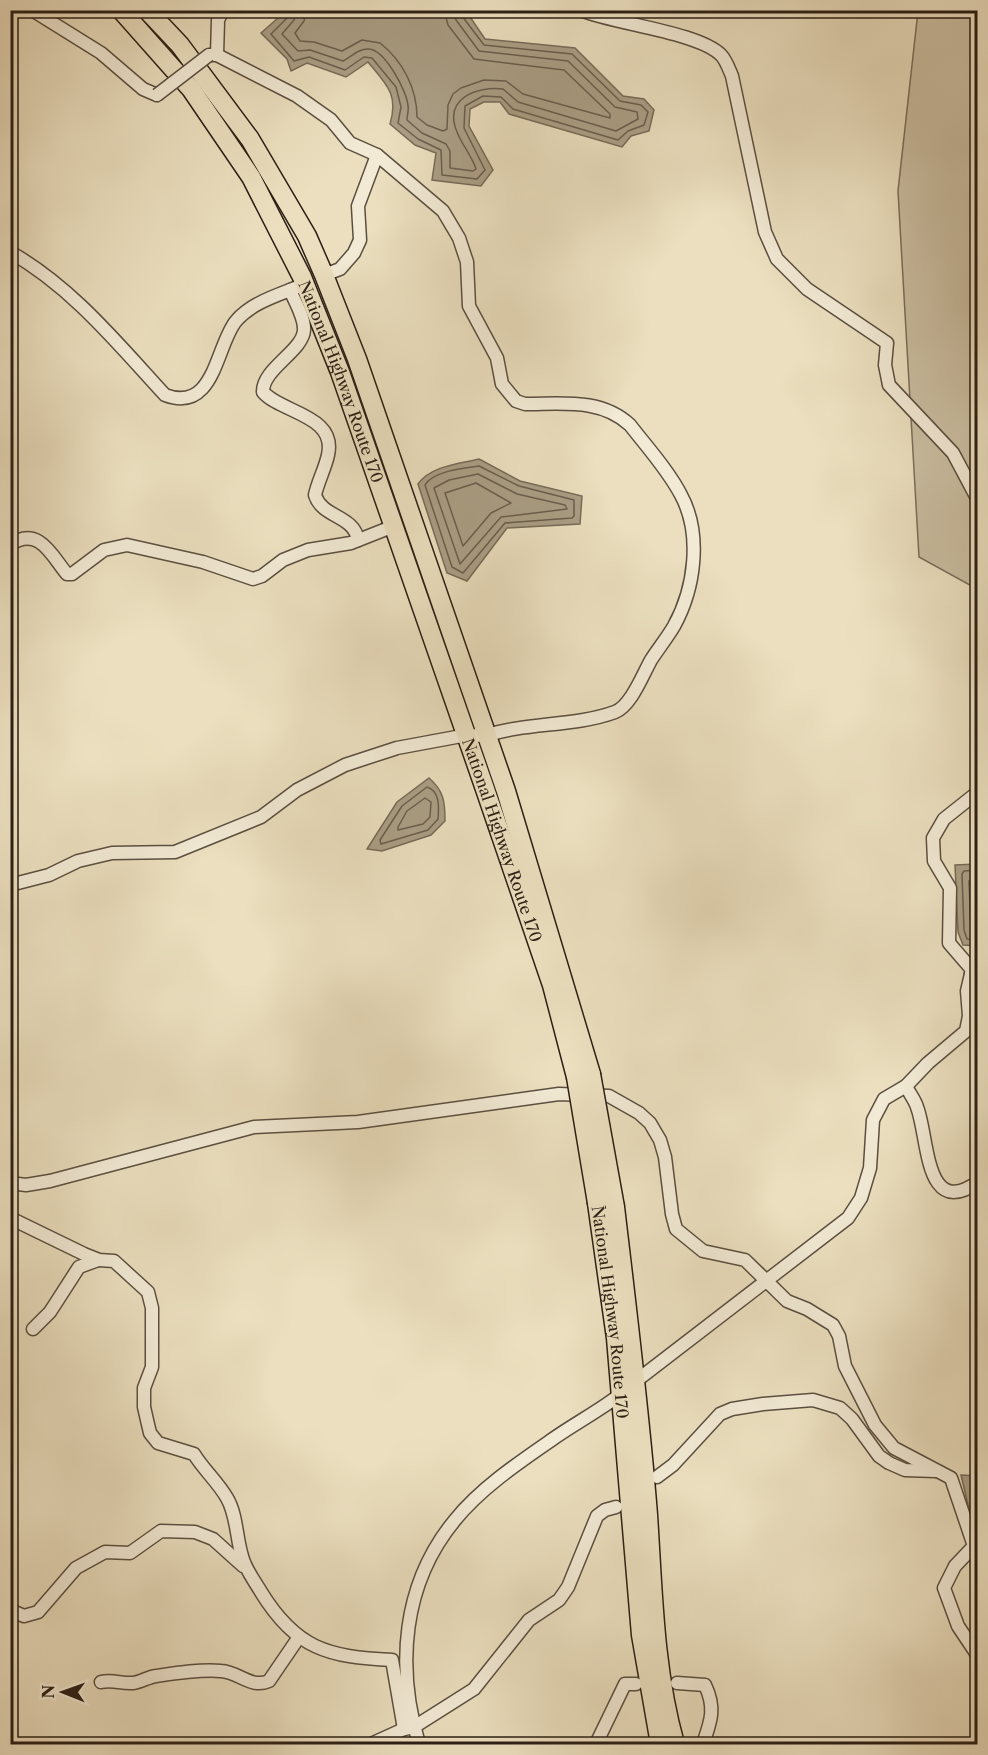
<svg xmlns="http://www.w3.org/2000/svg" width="988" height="1755" font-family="'Libre Caslon Text',serif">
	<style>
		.green { fill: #cabea2; stroke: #7a6e5c; stroke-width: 1.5 }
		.water { fill: #aa9e85; stroke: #776b58; stroke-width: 1.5 }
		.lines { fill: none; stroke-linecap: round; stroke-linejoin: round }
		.shore { stroke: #6a5e4d; stroke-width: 1.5 }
		.minor-casing { stroke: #5b4f40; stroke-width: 15 }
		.highway-casing { stroke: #2b1f15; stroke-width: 21 }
		.minor { stroke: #f2ead5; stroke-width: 12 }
		.highway { stroke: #ebdfbf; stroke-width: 18 }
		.minor-bridge-casing { stroke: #5b4f40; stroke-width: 15; stroke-linecap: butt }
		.highway-bridge-casing { stroke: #2b1f15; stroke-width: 21; stroke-linecap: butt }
		.minor-bridge { stroke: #f2ead5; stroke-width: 12 }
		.highway-bridge { stroke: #ebdfbf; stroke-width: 18 }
		.labels { text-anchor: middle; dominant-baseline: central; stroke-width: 6; stroke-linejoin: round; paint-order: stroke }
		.street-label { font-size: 16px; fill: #2b1f15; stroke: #f2ead5 }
	</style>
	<rect width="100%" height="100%" fill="#ebdfbf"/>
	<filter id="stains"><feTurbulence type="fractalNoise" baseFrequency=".00333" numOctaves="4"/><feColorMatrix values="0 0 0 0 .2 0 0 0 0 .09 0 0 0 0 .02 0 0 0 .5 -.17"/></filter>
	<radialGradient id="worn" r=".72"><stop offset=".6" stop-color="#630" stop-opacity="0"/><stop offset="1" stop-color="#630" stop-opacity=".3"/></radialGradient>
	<polygon class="green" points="918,11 977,11 977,589 919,557 898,191"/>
	<g class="water">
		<path d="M286,11h180l19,28 90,9 48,48 21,3 10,11 -5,21 -18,5 -9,11 -113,-33 -9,-12h-16l-14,7 -1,17 24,44 -12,16 -49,-6 4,-27 -21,-8 -25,-21c9,-30 -4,-40 -22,-62l-22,15 -39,-14 -16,8 -4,-12 -26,-26z"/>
		<path d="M479,459l41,22 62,15 -2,28 -73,4 -40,53 -20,-8 -29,-89c12,-18 41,-20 61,-25z"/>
		<path d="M429,778c15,13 16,24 16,43l-14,14 -49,16 -15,-2 30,-47z"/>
		<polygon points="977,864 977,946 963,945 958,932 955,865"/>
		<polygon points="961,1475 977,1476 977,1519 972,1522"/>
	</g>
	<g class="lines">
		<g class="shore">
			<polyline points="289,10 288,17 271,34 294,61 309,57 345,70 364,57 372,58 396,87 401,107 398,123 418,139 441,150 442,175 477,179 485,170 464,128 465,106 483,96 501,97 513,109 618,140 628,131 644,125 648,112 641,105 620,101 572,54 484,45 462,16 461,10"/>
			<path d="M297,10l-3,10 -12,14 16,17 12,-1 33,11c8,-4 16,-13 26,-12 16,1 38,42 39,57 1,4 -1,9 -1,14l15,13 24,11 4,7v17l23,3 3,-2c-4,-13 -14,-24 -19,-37 -14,-34 20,-46 46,-43l15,13 98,29 22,-12 -1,-7 -22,-5 -47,-46 -89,-10 -23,-31 -3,-10"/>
			<path d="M306,10l-2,11 -9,12 5,8 14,1 28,9 20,-11 18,3c23,18 37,46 37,74l10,8 16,6 4,-2 1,-24 5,-11 8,-6 23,-8 22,1 17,13 87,24v-4l-46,-44 -90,-11 -26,-34 -4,-15"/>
			<path d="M479,466l40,20 55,14v16l-2,2 -67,5 -42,50 -11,-6 -27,-82c8,-14 39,-17 54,-19z"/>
			<polygon points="478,474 517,494 565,505 567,509 501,517 460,564 434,488 449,480"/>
			<polygon points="476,483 511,503 491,513 463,546 445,493"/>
			<path d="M427,787c13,4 12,20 11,32l-10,11 -47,14 -1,-4 22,-34z"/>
			<polygon points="425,798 431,802 430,817 423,824 398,830 398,827 407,811"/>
			<polyline points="978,870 964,871 962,874 964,930 967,939 978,940"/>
			<polyline points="978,877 969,881 971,929 978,932"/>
		</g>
		<defs>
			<g id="minor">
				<polyline points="32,10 101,53 143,89 157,95"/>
				<path d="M581,10c33,14 117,22 140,45 5,5 8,14 11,21l33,156 12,27 30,30 80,54 -2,22 4,20 64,68 25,47"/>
				<polyline points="217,55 218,20 223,10"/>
				<path d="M10,252c62,35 108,92 155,143 50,19 51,-50 71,-74 17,-20 46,-27 69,-37"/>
				<polyline points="324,275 340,269 354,253 360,240 358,206 377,155"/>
				<path d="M290,290c5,12 15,28 14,40 -1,21 -42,39 -41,62 18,21 74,23 65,63 -3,14 -10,26 -13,40 7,23 39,20 43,45"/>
				<path d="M10,545c29,-21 43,13 57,29h5l32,-24 23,-5 76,17 50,17 9,-3 21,-16 25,-10 43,-7 43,-17"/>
				<path d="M10,885l39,-10 29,-14 34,-8 63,-1 86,-35 36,-27 48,-25 52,-17 70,-13 18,1c41,-14 89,-9 130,-24 16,-6 28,-38 36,-52 7,-11 16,-22 23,-34 21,-38 28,-92 7,-131 -13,-25 -34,-48 -51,-70 -29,-27 -68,-21 -105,-21l-9,-3 -14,-17 -5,-26 -28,-52 -2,-44 -8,-24 -16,-27 -66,-56 -27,-12 -19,-23 -34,-24 -80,-41h-8"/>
				<polyline points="971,974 974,972 949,943 950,888 934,861 933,838 944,819 978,792"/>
				<path d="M906,1086c3,7 9,14 11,21 12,31 7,113 61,75"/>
				<polyline points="10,1183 26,1185 50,1181 254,1127 358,1122 559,1094 609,1096 639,1113 650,1123 660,1140 665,1157 672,1214 676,1229 703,1251 745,1260 787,1301 807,1309 833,1325 839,1336 845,1366 875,1425 894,1448 951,1478 974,1546 955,1566 944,1588 958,1626 978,1656"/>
				<path d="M10,1218l74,36 15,6 15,1 34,31 4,16v59l-8,21v19l6,26 8,10 36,11c9,15 24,28 33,44 10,17 9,39 15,58 3,13 12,24 19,36 35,57 67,65 131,68l12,69"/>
				<polyline points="33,1329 50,1312 79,1267 98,1260"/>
				<polyline points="657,1477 673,1465 720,1414 732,1409 763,1404 813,1400 840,1408 852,1419 879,1456 889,1463 905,1470 936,1471"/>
				<polyline points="10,1610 24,1616 38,1612 76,1568 105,1552 130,1553 161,1531 195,1532 213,1539 243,1566"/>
				<path d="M101,1682c12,-3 20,2 32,1 8,-1 15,-6 23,-7 20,-3 45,-7 65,-5 18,1 30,18 48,10l30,-44"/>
				<path d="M677,1683l28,2c11,23 6,36 -2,59"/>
				<polyline points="371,1744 404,1729 414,1727 474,1689 529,1620 559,1600 568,1587 597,1516 605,1510 616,1507"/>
				<path d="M419,1744c-23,-77 -17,-160 36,-224 25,-31 63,-57 95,-79 28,-20 61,-36 86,-60l212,-163 13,-20 9,-30 3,-48 11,-21 22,-13 22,-23 38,-32 3,-15 -2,-25 4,-17 7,-2"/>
				<polyline points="596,1744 625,1684 636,1684"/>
			</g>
			<g id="highway">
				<path id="s1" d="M121,10l70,79 60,88 51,100 38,95 145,417 67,196 24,92"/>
				<polyline points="147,10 180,45 250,139 307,236 324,275 357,359 506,791 591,1074"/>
				<path id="s2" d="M597,1203l19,135 25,297 19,109"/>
				<path d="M615,1207c12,102 25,205 33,308 5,76 6,155 27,229"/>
			</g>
		</defs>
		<use href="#minor" class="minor-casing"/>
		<use href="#highway" class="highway-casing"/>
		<use href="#minor" class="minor"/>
		<use href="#highway" class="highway"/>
		<defs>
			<polyline id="minor-bridge" points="157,95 209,55"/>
			<g id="highway-bridge">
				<polyline points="591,1074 615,1207"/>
				<polyline points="576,1077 597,1203"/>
			</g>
		</defs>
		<use href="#minor-bridge" class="minor-bridge-casing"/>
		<use href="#highway-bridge" class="highway-bridge-casing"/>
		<use href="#minor-bridge" class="minor-bridge"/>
		<use href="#highway-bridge" class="highway-bridge"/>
	</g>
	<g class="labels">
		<g class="street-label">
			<text stroke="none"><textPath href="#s1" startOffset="436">National Highway Route 170</textPath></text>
			<text stroke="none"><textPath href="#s1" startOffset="922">National Highway Route 170</textPath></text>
			<text stroke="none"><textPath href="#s2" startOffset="110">National Highway Route 170</textPath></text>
		</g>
	</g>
	<rect width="988" height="1755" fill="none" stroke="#ebdfbf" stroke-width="36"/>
	<rect x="12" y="12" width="964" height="1731" fill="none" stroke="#2b1f15" stroke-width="3"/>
	<rect x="18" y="18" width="952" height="1719" fill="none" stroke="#2b1f15" stroke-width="1.5"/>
	<g transform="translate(63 1692) rotate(271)" stroke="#f2ead5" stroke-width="4.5" paint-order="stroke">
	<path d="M0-4.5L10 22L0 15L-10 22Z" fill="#2b1f15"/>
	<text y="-9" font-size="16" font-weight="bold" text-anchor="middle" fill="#2b1f15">N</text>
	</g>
	<rect width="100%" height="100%" filter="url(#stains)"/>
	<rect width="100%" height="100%" fill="url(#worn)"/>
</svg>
